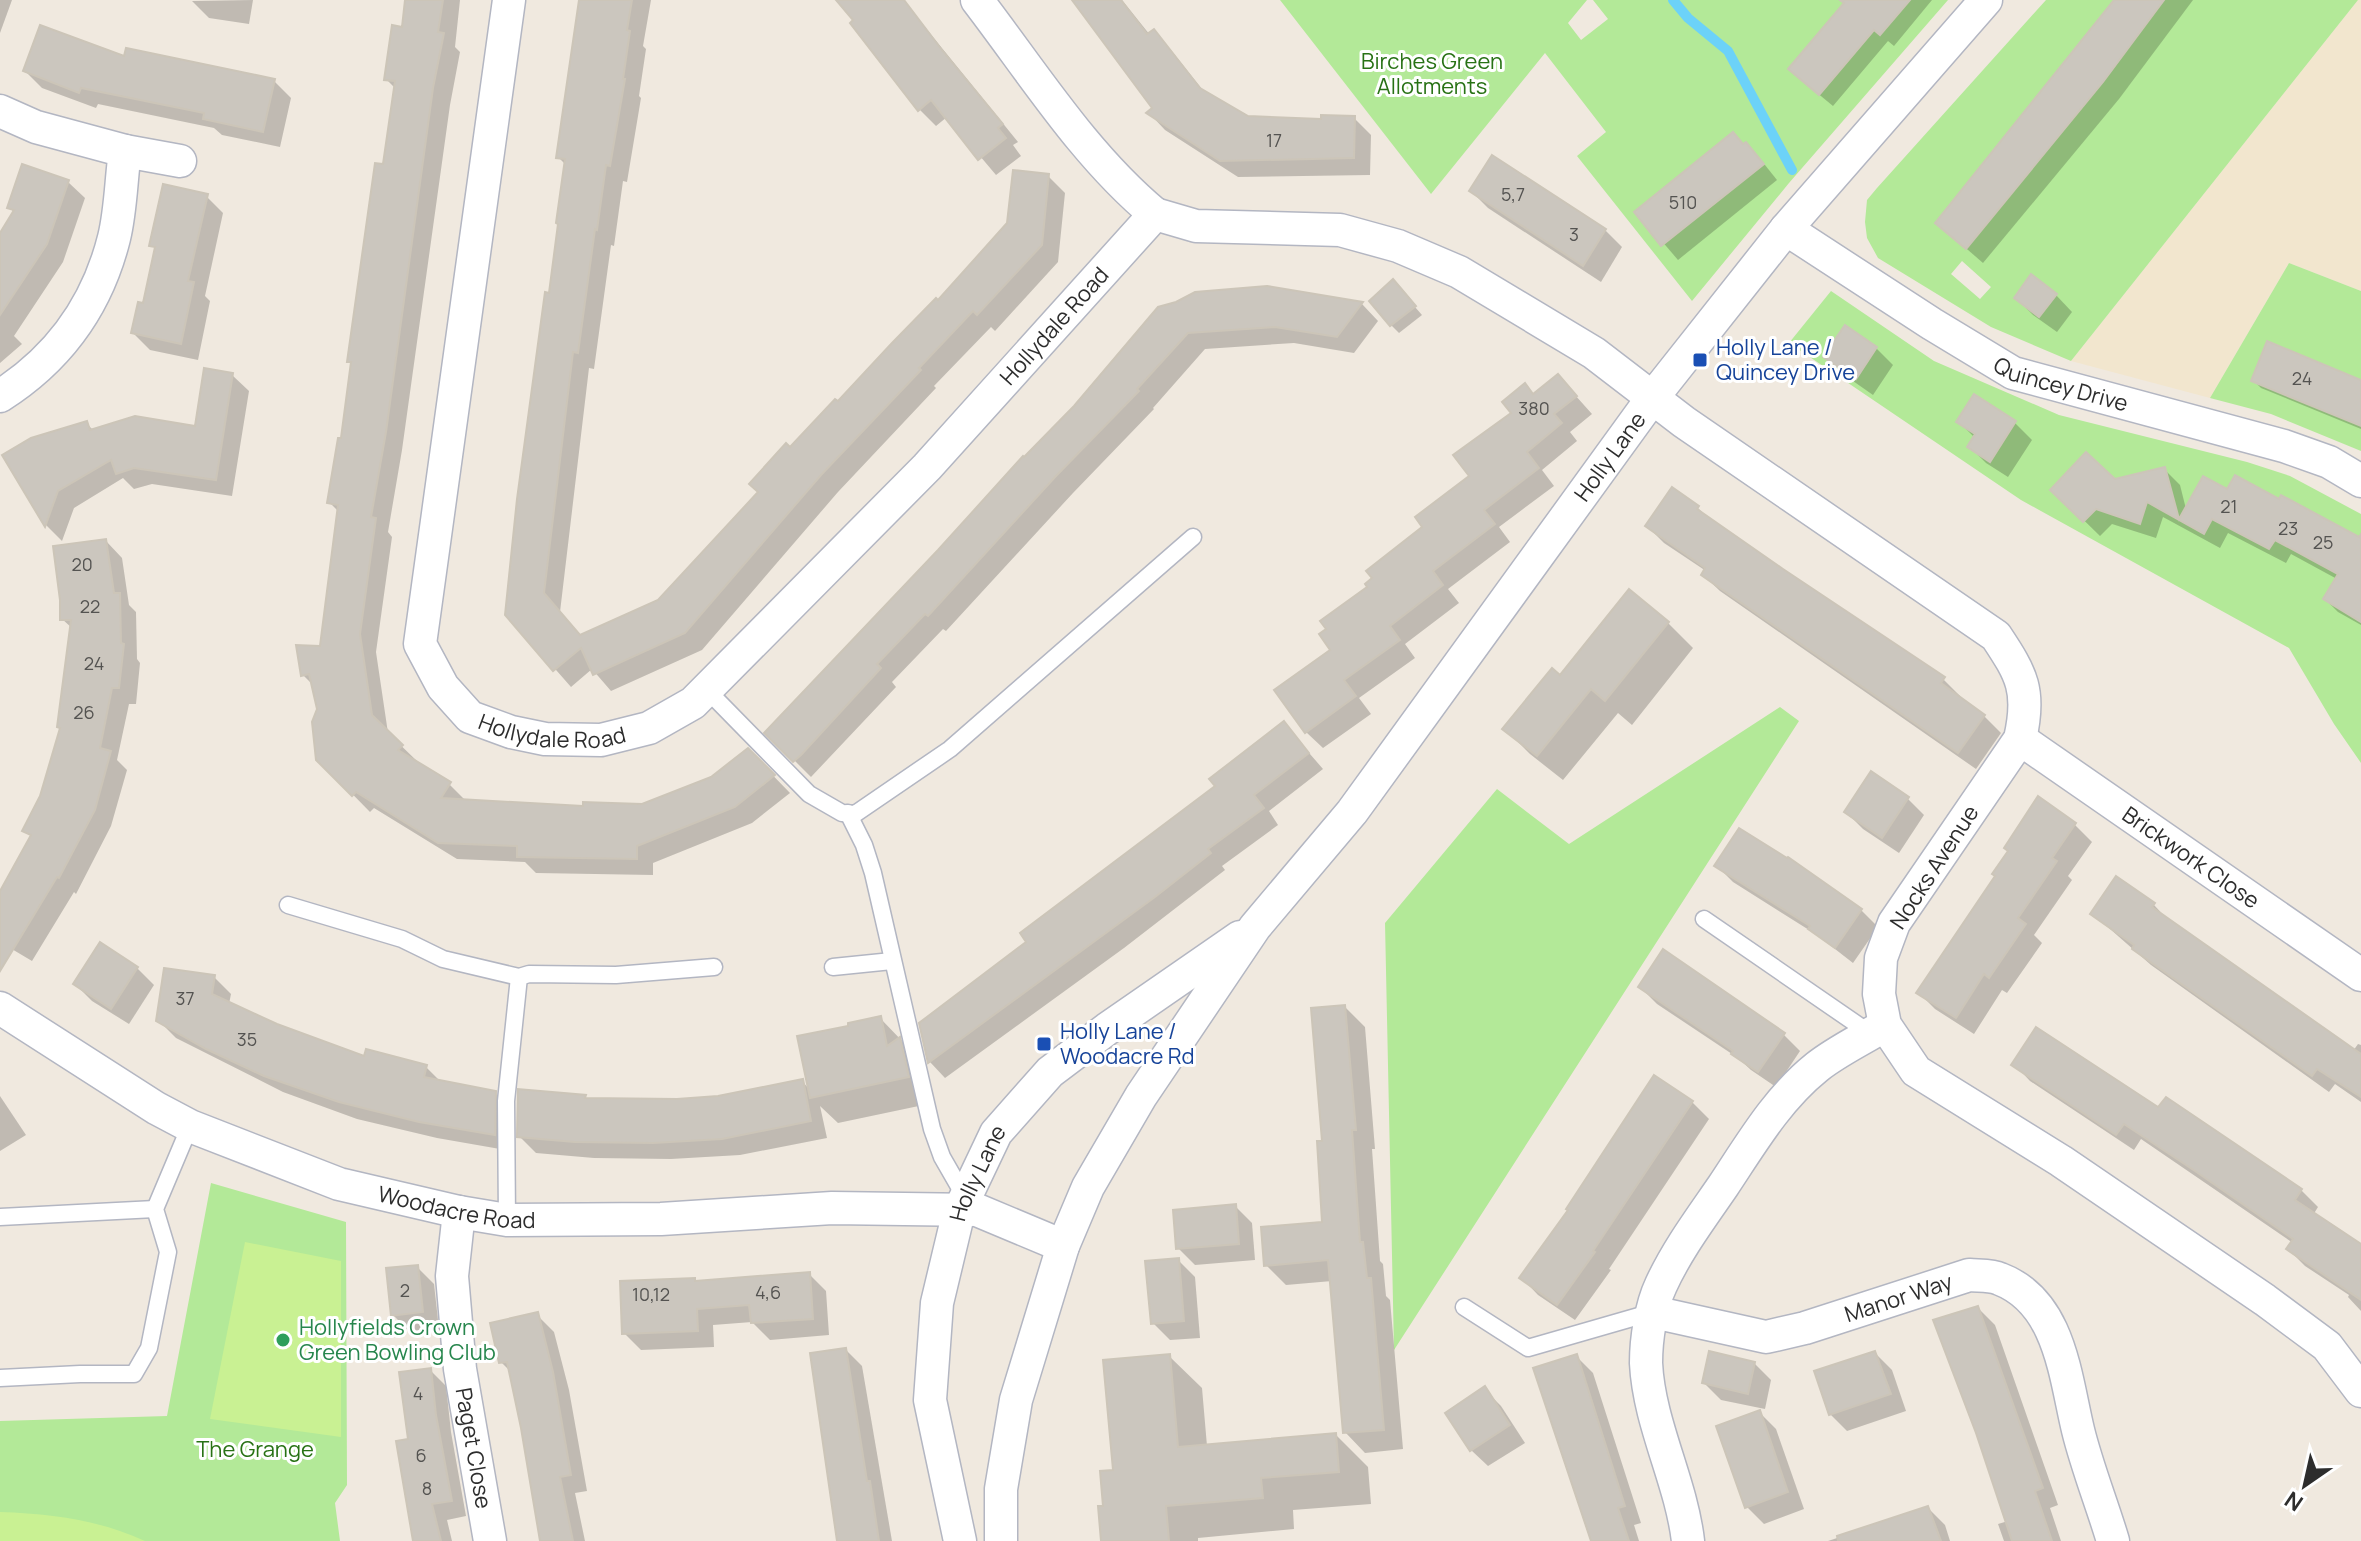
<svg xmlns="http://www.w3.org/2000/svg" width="2361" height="1541" font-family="Manrope,sans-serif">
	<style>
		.education { fill: #f2e6ce }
		.green { fill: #b3e998; fill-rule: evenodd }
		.pitch { fill: #c9f193 }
		.shadow { fill: #0003 }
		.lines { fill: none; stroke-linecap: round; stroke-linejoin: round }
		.stream { stroke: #6cd2f8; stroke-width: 10 }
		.building { fill: #cbc6be; stroke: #ccc5b8; stroke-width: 2 }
		.lane-casing { stroke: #b3b6c2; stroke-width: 19 }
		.street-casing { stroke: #b3b6c2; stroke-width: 35 }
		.lane { stroke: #fff; stroke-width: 16 }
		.street { stroke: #fff; stroke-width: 32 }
		.transit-dot { fill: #1a4fb4; stroke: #fff; stroke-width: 3 }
		.leisure-dot { fill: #2e9e5b; stroke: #fff; stroke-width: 3 }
		.labels { text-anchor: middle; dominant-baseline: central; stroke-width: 6; stroke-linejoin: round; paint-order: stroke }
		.number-label { font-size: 18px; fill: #545351 }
		.park-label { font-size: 22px; fill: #287215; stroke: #fff }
		.street-label { font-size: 22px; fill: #2d2d2d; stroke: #fff }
		.transit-label { font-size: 22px; fill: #164399; stroke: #fff; text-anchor: start }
		.leisure-label { font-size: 22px; fill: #27864d; stroke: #fff; text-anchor: start }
	</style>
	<rect width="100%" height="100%" fill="#f0e9df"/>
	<polygon class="education" points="2358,0 2361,0 2361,291 2289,263 2210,398 2071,361"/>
	<g class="green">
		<polygon points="1280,0 1587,0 1568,23 1581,40 1608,19 1593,0 1948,0 1789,183 1692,301 1577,156 1606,132 1545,53 1431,194"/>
		<path d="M2046,0h312l-287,361 -80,-34 -113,-69 -11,-20 -2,-16 2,-22 10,-12zM1962,261l29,26 -11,12 -29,-25z"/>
		<polygon points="2289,263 2361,291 2361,451 2271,414 2210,398"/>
		<polygon points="1831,291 1934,361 2059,415 2247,462 2290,476 2361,514 2361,763 2334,724 2289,648 2021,500 1789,343"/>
		<polygon points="1780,707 1799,721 1394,1350 1385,923 1497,789 1569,844"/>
		<polygon points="211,1183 346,1222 347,1485 335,1503 340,1541 0,1541 0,1421 167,1416"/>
	</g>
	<g class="pitch">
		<polygon points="245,1242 341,1261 341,1437 210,1419"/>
		<path d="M0,1512c52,2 96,7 145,29h-145z"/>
	</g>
	<g class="shadow">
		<polygon points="0,0 12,0 0,33"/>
		<polygon points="253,0 249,24 209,18 192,1"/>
		<polygon points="407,0 460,0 455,47 460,52 450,105 402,450 388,532 392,537 376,652 388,733 419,763 449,784 467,802 585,808 643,806 712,779 748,750 790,793 752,823 653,863 653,875 536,873 525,862 457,859 374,808 370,812 318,759 319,709 314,686 303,675 322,648 339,512 329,502 342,441 353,365 349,361 385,166 396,89 386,79 403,29"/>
		<polygon points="581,0 651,0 643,46 646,49 639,96 641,98 627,182 623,181 614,246 611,245 594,369 589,368 560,612 581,637 659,601 761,492 790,449 938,303 1048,176 1065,193 1058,262 995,331 991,327 934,386 936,388 838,492 702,650 611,691 592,669 571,687 507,614 550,295 566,165 558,157"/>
		<polygon points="839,0 903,0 1018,142 1013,145 1021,156 996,175 947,117 936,126 919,109"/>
		<polygon points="1077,0 1122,0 1150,35 1154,32 1170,49 1206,94 1247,118 1323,121 1354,118 1371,135 1370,175 1238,177 1165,130 1149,113 1155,108"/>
		<polygon points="1853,0 1932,0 1894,46 1888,41 1833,106 1804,82"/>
		<polygon points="2116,0 2193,0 2119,99 1983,263 1937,223"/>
		<polygon points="25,71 274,81 291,98 280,147 222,135 214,128 98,104 96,108 42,88"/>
		<polygon points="1733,134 1761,160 1777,180 1678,260 1637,212"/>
		<polygon points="68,182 85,198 63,262 14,336 22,344 0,363 0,236 15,213 9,207"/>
		<polygon points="1471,191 1605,230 1622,247 1601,282 1488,208"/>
		<polygon points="206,196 223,213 205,296 210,301 198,360 150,350 133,333 144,305 157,250 152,245"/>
		<polygon points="1267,288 1362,304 1378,321 1354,353 1294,343 1205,349 1153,408 1154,409 1073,493 946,631 943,629 892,682 896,687 811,777 767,733 1075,407 1160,309"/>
		<polygon points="1400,290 1422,315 1399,333 1391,325"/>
		<polygon points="2056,295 2072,312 2057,332 2033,315 2016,298"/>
		<polygon points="1846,328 1876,348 1893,365 1873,395 1843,374 1826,357"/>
		<polygon points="232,375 249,391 232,496 152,484 134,489 123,478 74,508 62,541 46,525 4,456 86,423 94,431 197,428"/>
		<polygon points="1558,376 1592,414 1570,432 1577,441 1542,470 1554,486 1499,527 1510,542 1448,589 1459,603 1405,644 1415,658 1359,698 1371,714 1323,748 1306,732 1333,650 1370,587 1472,476 1534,395"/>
		<polygon points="2253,380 2361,383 2361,429 2261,388"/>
		<polygon points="1974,397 2015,423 2032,440 2008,477 1986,463 1969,446 1975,438 1959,422"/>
		<polygon points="2164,469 2180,485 2186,509 2228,491 2361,548 2361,625 2338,612 2325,599 2337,579 2291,554 2286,563 2228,533 2220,548 2163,517 2156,538 2112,524 2100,536 2053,490 2114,481"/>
		<polygon points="1697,507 1711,521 1943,679 1960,696 1958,698 1984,716 2001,733 1976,769 1720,591 1703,575 1706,571 1664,543 1647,526"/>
		<polygon points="106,541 122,558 129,605 136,612 137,659 140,663 136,704 129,704 117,760 127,770 111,826 76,894 74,892 32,961 0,942 0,891 32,837 25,830 42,797 62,729 72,628 62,619"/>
		<polygon points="1668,623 1693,648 1632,725 1618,713 1563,780 1530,754 1505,729 1560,678"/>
		<polygon points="1284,724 1323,769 1269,811 1278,825 1222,866 1225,870 1124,948 945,1078 930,1062 921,1024 1029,942 1217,786"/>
		<polygon points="1907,798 1924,815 1899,853 1863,829 1846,812"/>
		<polygon points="2038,799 2075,825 2092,842 2068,876 2072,880 2034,935 2042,943 2007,993 2002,990 1974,1034 1935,1009 1919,993 1998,877"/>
		<polygon points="1716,865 1861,910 1878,927 1853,963 1817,935 1733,882"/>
		<polygon points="2154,905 2170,922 2353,1051 2358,1044 2361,1045 2361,1102 2335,1084 2329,1092 2151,965 2093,914"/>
		<polygon points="137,968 154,985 129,1024 92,1001 75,984"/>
		<polygon points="214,977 231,994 229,1004 277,1026 365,1059 426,1067 441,1082 495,1093 512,1110 511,1151 437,1138 357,1119 283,1092 176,1038 158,1020"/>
		<polygon points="1640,987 1783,1034 1800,1051 1776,1087 1751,1070 1738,1058 1657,1004"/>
		<polygon points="1345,1007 1365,1027 1375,1149 1372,1149 1380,1261 1383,1264 1386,1296 1390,1300 1403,1449 1365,1453 1345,1432 1332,1281 1286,1285 1266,1265 1324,1224 1324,1143"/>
		<polygon points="880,1018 905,1044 933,1103 838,1123 820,1106 827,1138 740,1155 671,1159 594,1158 536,1153 519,1136 585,1097 588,1100 677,1101 719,1098 802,1081 810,1090 851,1028"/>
		<polygon points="2014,1064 2159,1110 2301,1190 2318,1207 2313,1215 2361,1250 2361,1311 2348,1297 2349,1295 2305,1266 2288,1249 2293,1243 2141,1139 2134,1150 2030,1081"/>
		<polygon points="0,1096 26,1135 0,1151"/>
		<polygon points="1692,1102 1709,1119 1609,1269 1611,1270 1575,1320 1538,1295 1522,1278"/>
		<polygon points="1235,1206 1252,1223 1255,1260 1195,1265 1178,1248"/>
		<polygon points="1178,1260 1195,1277 1200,1338 1170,1340 1153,1323"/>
		<polygon points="417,1267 434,1284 439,1329 410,1332 393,1315"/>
		<polygon points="809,1274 826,1291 829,1335 770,1340 752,1322 713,1325 714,1347 641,1350 624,1333 694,1280 696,1282"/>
		<polygon points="1978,1308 1995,1325 2058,1505 2050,1508 2061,1541 2004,1541 1998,1524 2008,1521"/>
		<polygon points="537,1315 554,1332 569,1390 587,1491 575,1493 585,1541 542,1541 511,1372 501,1362"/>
		<polygon points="846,1350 862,1366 892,1541 840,1541"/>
		<polygon points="1875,1353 1892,1370 1906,1411 1847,1431 1830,1414"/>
		<polygon points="1169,1356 1202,1388 1207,1446 1336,1435 1368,1467 1371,1504 1293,1510 1294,1529 1198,1538 1198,1541 1103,1541 1105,1507 1115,1471"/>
		<polygon points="1576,1356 1593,1373 1641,1523 1634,1525 1639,1541 1590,1541 1592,1540"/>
		<polygon points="1754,1363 1771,1380 1765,1409 1721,1400 1704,1383"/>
		<polygon points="430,1370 446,1386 451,1432 466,1516 447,1520 452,1541 415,1541 410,1441"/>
		<polygon points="1484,1389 1501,1406 1525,1443 1488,1466 1471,1450"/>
		<polygon points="1759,1412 1776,1429 1804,1509 1764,1524 1747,1507"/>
		<polygon points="1928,1508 1945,1525 1950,1541 1828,1541"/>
	</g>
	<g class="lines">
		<polyline class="stream" points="1673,0 1688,18 1728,51 1792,170"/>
	</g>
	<g class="building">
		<polygon points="405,0 443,0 438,32 444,33 433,88 386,432 371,517 376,518 360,634 372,715 403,745 398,750 451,782 441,798 583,806 583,802 642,804 711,777 748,748 775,775 735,807 637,846 637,859 517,857 517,846 438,843 356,792 352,796 316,760 312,722 317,709 309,674 301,676 296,645 320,646 338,505 327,503 338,438 341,438 351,362 347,362 375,163 383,164 395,81 384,80 392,25 402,27"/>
		<polygon points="579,0 632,0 627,30 630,31 623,79 625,79 610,166 606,165 597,230 595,229 578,353 573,352 544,593 580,635 658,600 758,492 749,484 786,443 790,447 835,399 838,401 892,343 936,298 938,300 1007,223 1013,170 1049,174 1042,245 977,315 973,311 919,368 921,370 821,475 685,633 593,675 581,648 553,671 505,615 517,499 545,292 549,293 558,224 556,223 565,159 556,158"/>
		<polygon points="836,0 904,0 942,50 1003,124 998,128 1006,138 978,160 931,100 918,111 850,23 853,20"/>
		<polygon points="1072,0 1121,0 1147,34 1154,29 1200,88 1248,116 1321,119 1321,115 1355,116 1354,158 1220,161 1146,113 1152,108"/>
		<polygon points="1840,0 1910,0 1880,35 1874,30 1819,95 1788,69 1844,3"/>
		<polygon points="2114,0 2164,0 2103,82 1966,249 1935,223"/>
		<polygon points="40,25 124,56 126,48 275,79 263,132 203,119 204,113 81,88 79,93 23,71"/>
		<polygon points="1733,132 1743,144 1746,142 1764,164 1661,246 1634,212"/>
		<polygon points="1492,155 1606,229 1583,266 1469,191"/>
		<polygon points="22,164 69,180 47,244 0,315 0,233 14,210 7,208"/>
		<polygon points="163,184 208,194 188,281 194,282 181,344 131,333 138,302 143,303 155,247 149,246"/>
		<polygon points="2031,274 2057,294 2039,317 2014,298"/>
		<polygon points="1393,279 1416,306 1390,326 1369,301"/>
		<polygon points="1267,286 1363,302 1337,337 1275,327 1188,333 1137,389 1139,391 1056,476 928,616 925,614 877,664 881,668 801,755 793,762 764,733 938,550 1023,456 1024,457 1074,406 1158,307 1176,302 1195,292"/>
		<polygon points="1845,325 1877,347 1856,379 1823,357"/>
		<polygon points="2267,341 2361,380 2361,426 2251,381"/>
		<polygon points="204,368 233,373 216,480 134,468 116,474 111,460 58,491 45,527 2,455 31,438 87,421 90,430 135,416 195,426"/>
		<polygon points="1558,374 1577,396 1554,414 1562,423 1527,452 1539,468 1484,510 1495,524 1433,571 1443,585 1390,626 1400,640 1344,680 1356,696 1305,733 1274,690 1330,650 1319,634 1326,629 1320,621 1367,587 1365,584 1372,578 1366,571 1422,527 1415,517 1469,476 1453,455 1511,413 1502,402 1525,383 1533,394"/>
		<polygon points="1974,394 2016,421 1990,462 1967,447 1975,434 1956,422"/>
		<polygon points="2086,452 2115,479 2165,467 2179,519 2203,476 2227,489 2235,475 2279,499 2281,495 2359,537 2361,534 2361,622 2323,599 2338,574 2275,540 2269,549 2212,519 2204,534 2147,502 2140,524 2096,509 2083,522 2050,490"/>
		<polygon points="1672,487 1699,506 1697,509 1783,569 1945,677 1941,683 1985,715 1958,753 1701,575 1705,568 1645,526"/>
		<polygon points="106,539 114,593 120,593 121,643 124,644 119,688 112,688 100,748 111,751 95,810 59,878 57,877 0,971 0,891 31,835 22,831 40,796 60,728 57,727 71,620 60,620 60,600 53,546"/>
		<polygon points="1629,589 1669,622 1605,701 1591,689 1537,756 1502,729 1552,668 1560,675"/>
		<polygon points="1284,721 1309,753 1254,795 1264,808 1208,849 1211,853 1155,897 928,1063 919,1023 1026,942 1020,933 1215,786 1209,779"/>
		<polygon points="1871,771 1909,797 1882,838 1844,812"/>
		<polygon points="2038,796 2076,823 2052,858 2057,861 2018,918 2026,924 1989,978 1984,974 1956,1018 1916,993 1995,876 1992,874 2008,851 2004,848"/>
		<polygon points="1739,828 1787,858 1788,857 1862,909 1835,948 1808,929 1810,926 1714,866"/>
		<polygon points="2116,876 2155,903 2152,907 2361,1054 2361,1097 2317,1069 2312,1076 2132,949 2134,945 2090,914"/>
		<polygon points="100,942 138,967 111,1009 73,984"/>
		<polygon points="1663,949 1785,1033 1758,1072 1731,1054 1733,1051 1638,987"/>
		<polygon points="164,968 215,975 212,994 277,1024 364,1056 366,1049 427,1065 424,1077 496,1091 495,1135 419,1122 339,1102 264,1076 206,1049 156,1021"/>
		<polygon points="1345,1005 1356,1130 1352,1130 1360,1242 1363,1242 1367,1278 1371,1278 1384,1430 1343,1433 1328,1260 1264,1266 1261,1227 1322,1222 1317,1141 1322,1141 1311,1008"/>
		<polygon points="881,1016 887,1046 900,1037 909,1077 810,1098 797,1036 848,1026 848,1023"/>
		<polygon points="2036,1027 2158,1107 2166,1097 2302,1189 2295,1200 2361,1244 2361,1300 2286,1249 2293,1239 2195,1171 2124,1124 2116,1135 2011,1065"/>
		<polygon points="1654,1075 1693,1101 1593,1251 1595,1252 1557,1305 1519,1278 1568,1210 1566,1209"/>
		<polygon points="803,1079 811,1121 722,1139 653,1143 575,1142 517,1137 518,1089 586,1095 585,1098 677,1099 718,1096"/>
		<polygon points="1236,1204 1239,1244 1176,1249 1173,1210"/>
		<polygon points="1179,1258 1184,1321 1151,1324 1145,1261"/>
		<polygon points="418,1265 423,1312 391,1316 386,1268"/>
		<polygon points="810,1272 813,1319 751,1323 749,1305 697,1309 698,1331 622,1334 620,1281 695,1278 695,1281"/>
		<polygon points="1978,1306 2043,1488 2035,1491 2052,1541 2012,1541 1976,1433 1933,1320"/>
		<polygon points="538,1312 553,1372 571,1475 560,1477 573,1541 540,1541 521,1428 507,1362 499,1363 490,1323"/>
		<polygon points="846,1348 867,1481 870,1481 879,1541 837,1541 810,1353"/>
		<polygon points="1709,1351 1755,1362 1748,1394 1702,1383"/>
		<polygon points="1875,1351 1891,1394 1829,1415 1814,1371"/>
		<polygon points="1170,1354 1178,1447 1336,1433 1339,1472 1261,1478 1263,1498 1166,1506 1169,1541 1101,1541 1098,1506 1103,1506 1100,1471 1113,1470 1103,1360"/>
		<polygon points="1577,1354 1625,1506 1618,1508 1629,1541 1591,1541 1533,1368"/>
		<polygon points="431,1368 436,1415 452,1501 432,1504 441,1541 413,1541 396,1441 408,1439 399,1372"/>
		<polygon points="1485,1386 1510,1425 1470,1451 1445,1413"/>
		<polygon points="1760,1410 1788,1492 1745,1508 1716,1426"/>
		<polygon points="1928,1506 1941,1541 1838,1541 1837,1536"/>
	</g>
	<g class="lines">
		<defs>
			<g id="lane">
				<polyline points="706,689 809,794 842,813 855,814 950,749 1193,537"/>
				<polyline points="848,813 864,845 873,873 932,1129 942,1157 965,1197"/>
				<polyline points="288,905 402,939 443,959 519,977 529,974 616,975 714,967"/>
				<polyline points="1704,919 1871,1034"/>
				<polyline points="833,967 892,961"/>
				<polyline points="0,1217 155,1209"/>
				<polyline points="507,1220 506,1101 519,977"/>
				<polyline points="1464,1307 1528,1348 1653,1312"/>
				<polyline points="0,1378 80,1374 134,1374 149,1348 168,1252 155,1209 190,1126"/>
			</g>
			<g id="street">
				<path id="s1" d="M509,0l-89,644 23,43 27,30 41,15 34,7 56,1 48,-12 44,-25 234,-236 228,-253c-71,-59 -122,-141 -178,-214"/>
				<path d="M0,111l36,16 89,24c-4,28 -4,59 -11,87 -17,68 -56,121 -114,158"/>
				<polyline points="125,151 180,161"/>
				<path d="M1155,214l41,12 144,4 58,16 61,26 135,81 90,69 312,214c26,39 35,55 24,103l-126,184 -13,35 -2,36 6,31 31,46 145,90 204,139 62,46 34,45"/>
				<path id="s2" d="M1786,229l146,95 81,49 271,73 45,16 32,19"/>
				<path id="s3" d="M2020,739l341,236"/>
				<path id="s4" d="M0,1008l156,100 34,18 149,58 120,28 48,8 154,-1 171,-11 145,2 86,36"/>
				<path id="s5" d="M459,1212l-7,64 8,93 30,172"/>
				<path id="s6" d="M1653,1312l113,25 39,-9 164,-53c10,1 22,0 31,4 60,23 65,97 78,151 9,37 24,74 35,111"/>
				<path id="s7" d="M960,1541l-30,-141 7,-97 22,-92 37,-78 54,-61 57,-43 133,-92"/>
				<path id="s8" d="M1001,1541v-52l15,-89 47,-154 25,-59 53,-91 114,-169 97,-115 301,-415 133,-168 200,-229"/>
				<path d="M1688,1541c-7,-60 -39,-117 -42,-178 0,-24 5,-57 15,-78 16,-35 40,-67 62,-99 28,-42 54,-87 94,-119 20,-16 46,-28 68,-42"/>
			</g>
		</defs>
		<use href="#lane" class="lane-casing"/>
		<use href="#street" class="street-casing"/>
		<use href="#lane" class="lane"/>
		<use href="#street" class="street"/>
	</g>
	<g class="transit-dot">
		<rect x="1692" y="352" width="16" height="16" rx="4"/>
		<rect x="1036" y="1036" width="16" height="16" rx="4"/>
	</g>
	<circle class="leisure-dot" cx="283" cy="1340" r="8"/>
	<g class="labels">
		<g class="number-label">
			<text x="1274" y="140">17</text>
			<text x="1513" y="194">5,7</text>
			<text x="1683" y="202">510</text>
			<text x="1574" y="234">3</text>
			<text x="2302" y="378">24</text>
			<text x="1534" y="408">380</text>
			<text x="2229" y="506">21</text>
			<text x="2288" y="528">23</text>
			<text x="2323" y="542">25</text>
			<text x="82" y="564">20</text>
			<text x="90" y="606">22</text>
			<text x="94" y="663">24</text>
			<text x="84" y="712">26</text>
			<text x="185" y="998">37</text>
			<text x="247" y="1039">35</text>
			<text x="405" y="1290">2</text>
			<text x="768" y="1292">4,6</text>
			<text x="651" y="1294">10,12</text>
			<text x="418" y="1393">4</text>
			<text x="421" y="1455">6</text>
			<text x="427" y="1488">8</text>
		</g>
		<g class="park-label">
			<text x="1432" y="61">Birches Green<tspan x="1432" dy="25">Allotments</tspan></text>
			<text x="255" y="1449">The Grange</text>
		</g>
		<g class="street-label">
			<text stroke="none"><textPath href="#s1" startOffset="1496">Hollydale Road</textPath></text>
			<text stroke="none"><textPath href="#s2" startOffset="318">Quincey Drive</textPath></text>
			<text stroke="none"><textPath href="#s8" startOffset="1266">Holly Lane</textPath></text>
			<text stroke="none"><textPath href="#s1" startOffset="824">Hollydale Road</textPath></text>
			<text stroke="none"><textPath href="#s3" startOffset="208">Brickwork Close</textPath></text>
			<text transform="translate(1934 867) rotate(-57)">Nocks Avenue</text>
			<text stroke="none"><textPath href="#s7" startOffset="378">Holly Lane</textPath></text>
			<text stroke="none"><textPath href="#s4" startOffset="504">Woodacre Road</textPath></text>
			<text stroke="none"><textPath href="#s6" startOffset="254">Manor Way</textPath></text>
			<text stroke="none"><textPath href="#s5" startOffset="238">Paget Close</textPath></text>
		</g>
		<g class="transit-label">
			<text x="1716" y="347">Holly Lane /<tspan x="1716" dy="25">Quincey Drive</tspan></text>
			<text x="1060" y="1031">Holly Lane /<tspan x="1060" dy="25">Woodacre Rd</tspan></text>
		</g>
		<g class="leisure-label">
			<text x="299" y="1327">Hollyfields Crown<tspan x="299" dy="25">Green Bowling Club</tspan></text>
		</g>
	</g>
	<g transform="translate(2305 1485) rotate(214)" stroke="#ffffff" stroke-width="6" paint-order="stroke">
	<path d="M0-6L14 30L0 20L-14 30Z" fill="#2d2d2d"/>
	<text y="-12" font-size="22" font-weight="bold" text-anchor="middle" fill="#2d2d2d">N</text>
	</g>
</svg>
